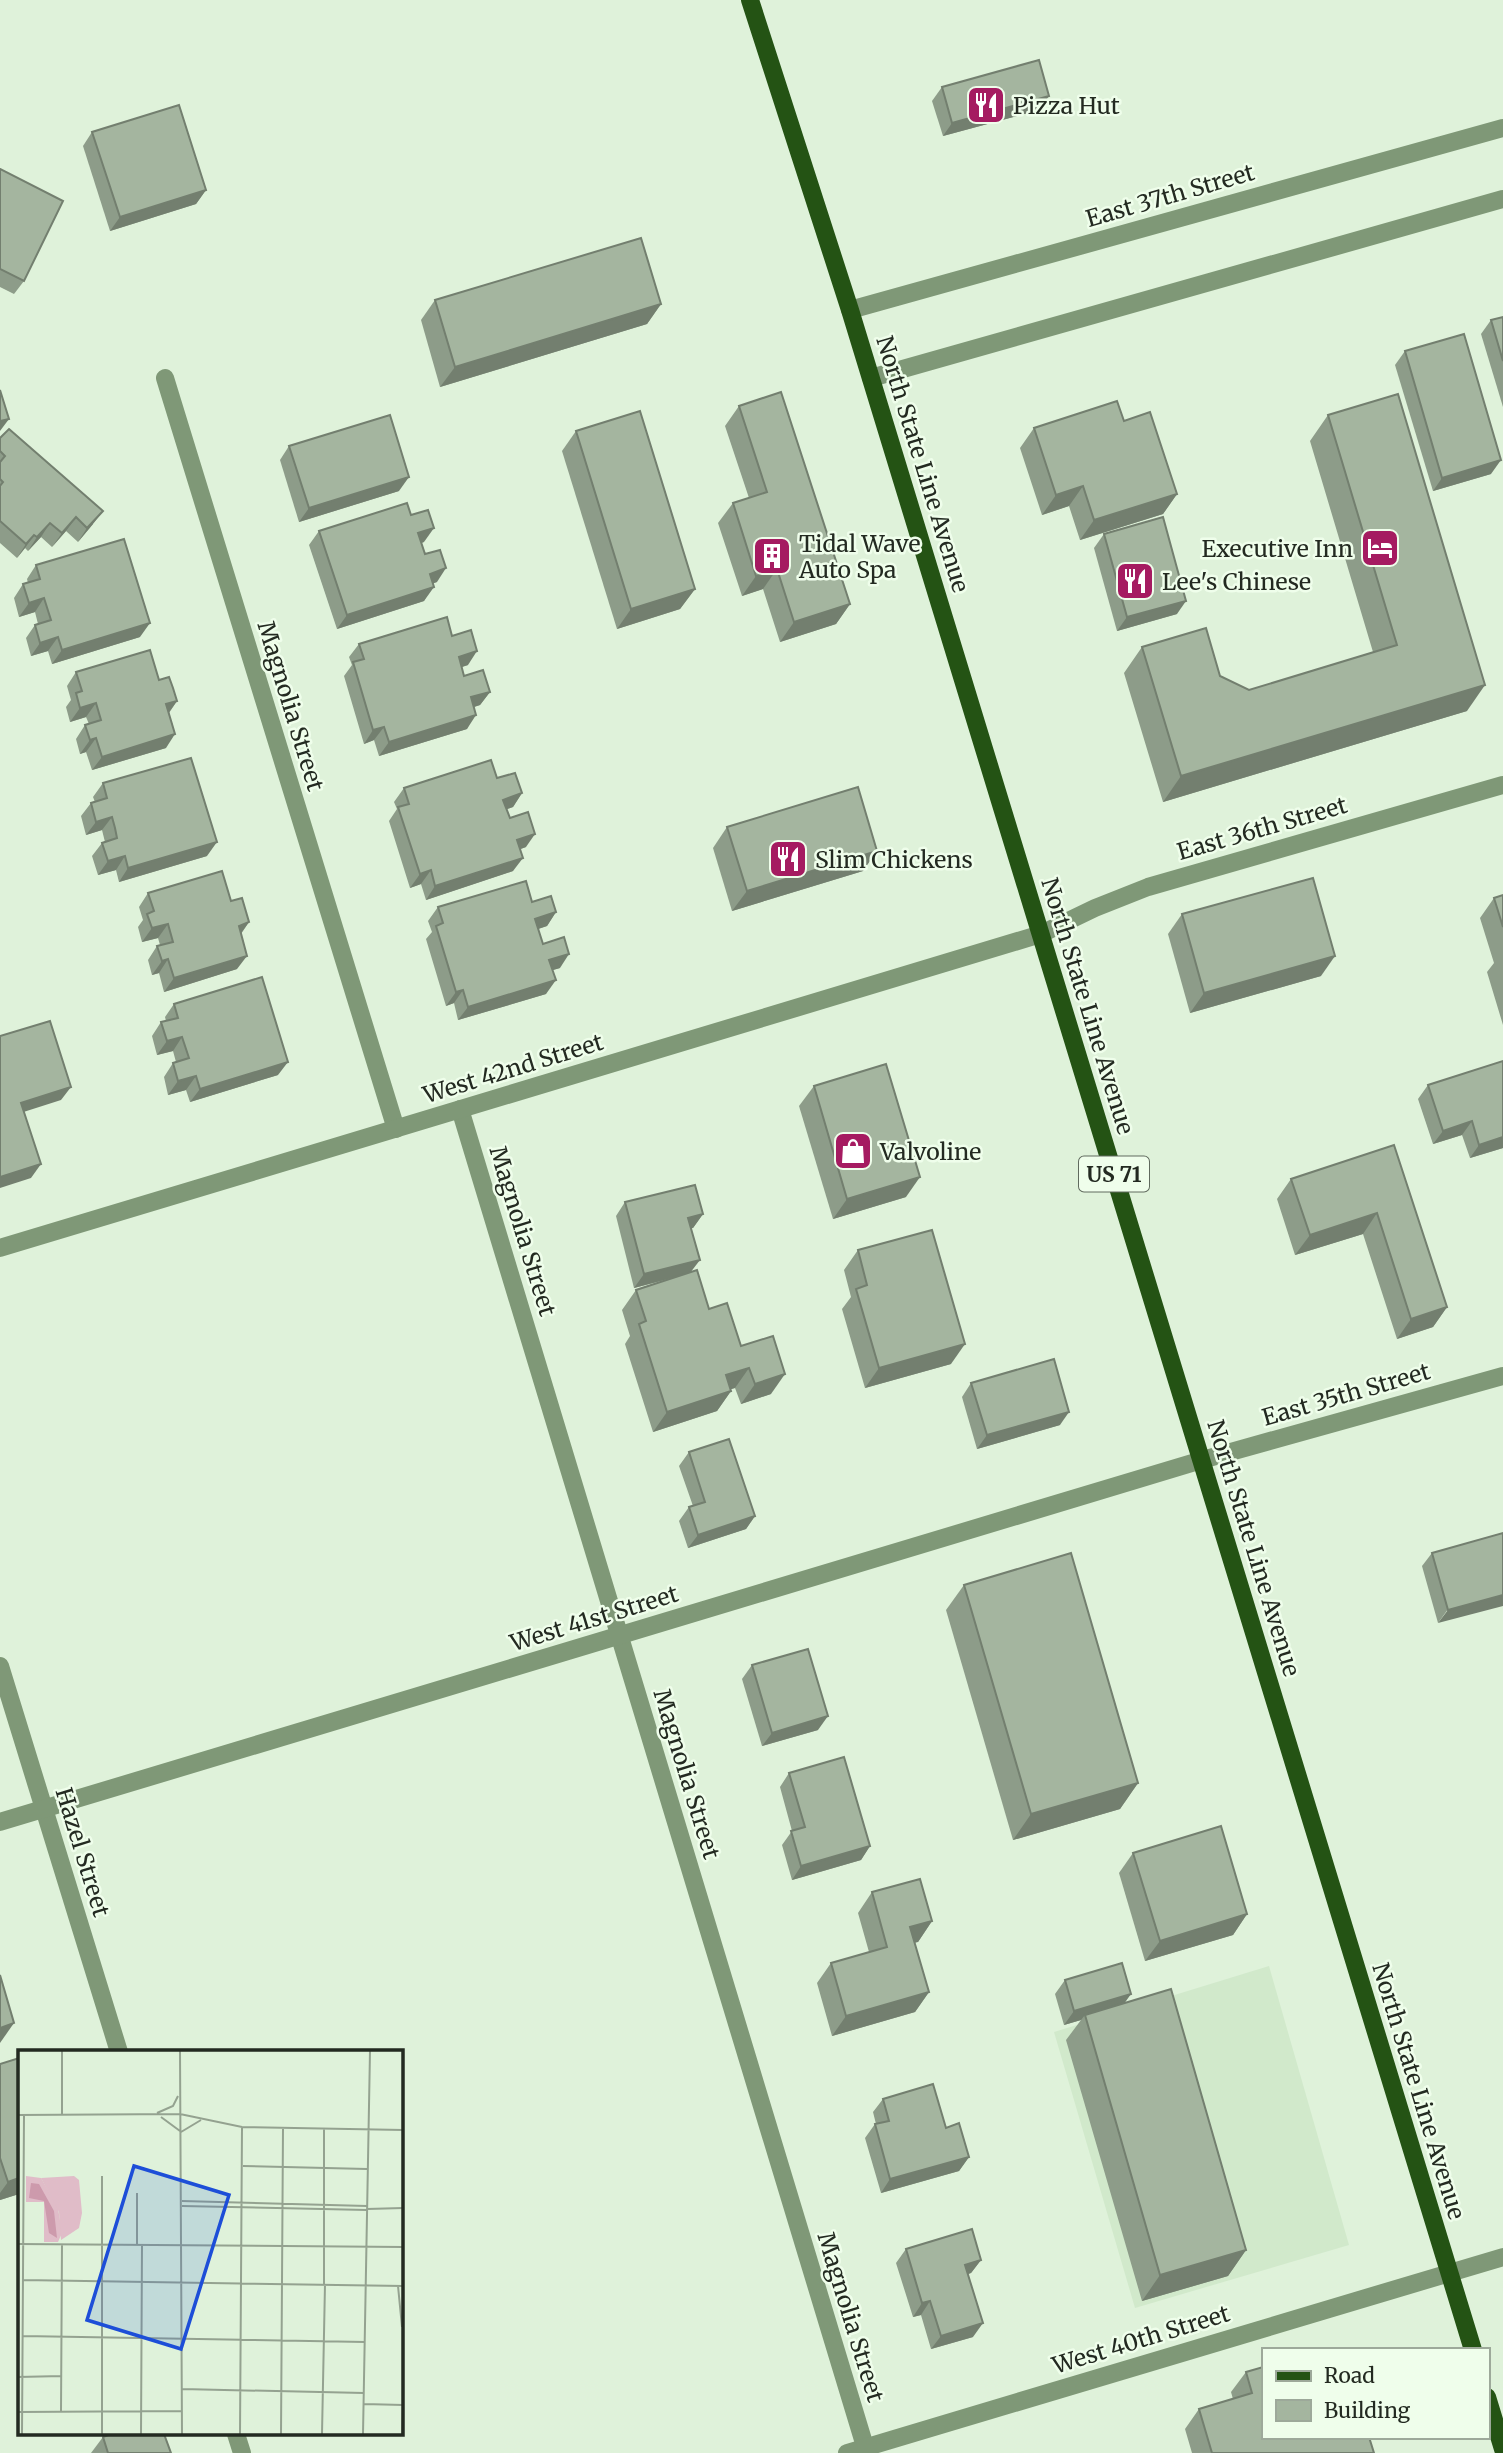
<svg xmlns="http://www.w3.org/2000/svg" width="1503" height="2453" font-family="Merriweather,serif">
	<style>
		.built { fill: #d1e9cb }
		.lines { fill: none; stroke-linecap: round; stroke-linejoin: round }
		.minor { stroke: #7f9877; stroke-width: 18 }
		.major { stroke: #245314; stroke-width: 18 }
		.wall { fill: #8d9c89 }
		.shaded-wall { fill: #737f6f }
		.building { fill: #a4b59f; stroke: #737f6f; stroke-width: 2 }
		.labels { text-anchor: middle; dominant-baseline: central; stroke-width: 5; stroke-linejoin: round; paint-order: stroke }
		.shield { fill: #effeeb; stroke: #606a5e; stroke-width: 2 }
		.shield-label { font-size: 21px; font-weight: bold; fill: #232a21 }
		.poi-label { font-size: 23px; fill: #232a21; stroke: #effeeb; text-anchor: start }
		.street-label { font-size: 23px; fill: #232a21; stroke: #effeeb }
		.inset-road { fill: none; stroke: #94a290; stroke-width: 2 }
		.view { fill: #1d4ed8; fill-opacity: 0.15; stroke: #1d4ed8; stroke-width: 3.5 }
		.inset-edge { fill: none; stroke: #232a21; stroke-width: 3.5 }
	</style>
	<rect width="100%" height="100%" fill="#dff2da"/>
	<polygon class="built" points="1269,1966 1349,2245 1135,2308 1054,2032"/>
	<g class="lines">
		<g class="minor">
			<polyline points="850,310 1503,128"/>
			<polyline points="165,378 396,1129"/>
			<polyline points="871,378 1503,199"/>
			<polyline points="460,1109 867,2453"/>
			<polyline points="0,1248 1041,934 1095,908 1148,887 1503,785"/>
			<polyline points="0,1666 119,2052"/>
			<polyline points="0,1822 1202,1460 1503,1376"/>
			<polyline points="236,2434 242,2453"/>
			<polyline points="847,2453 1503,2257"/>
		</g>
		<g class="major">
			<polyline points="750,0 850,310 1473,2350"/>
			<polyline points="1487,2397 1503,2449"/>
		</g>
	</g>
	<g class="wall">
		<polygon points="942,87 1039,110 943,136 932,101"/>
		<polygon points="92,132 206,190 196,204 110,231 83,146"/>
		<polygon points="0,169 24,281 14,294 0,287"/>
		<polygon points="435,300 661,304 647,324 440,387 421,320"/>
		<polygon points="1503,317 1503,407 1481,334 1491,320"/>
		<polygon points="1405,351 1491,474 1433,491 1395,365"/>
		<polygon points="739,406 850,604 836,624 780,642 763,589 742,596 718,523 733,503 749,498 725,426"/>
		<polygon points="1328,415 1467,711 1163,802 1124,673 1142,647 1220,676 1249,690 1373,652 1310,441"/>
		<polygon points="1124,421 1177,494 1163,514 1080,540 1069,506 1042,515 1020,448 1034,428"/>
		<polygon points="576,431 695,589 680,609 617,629 562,451"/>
		<polygon points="0,438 93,524 78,542 66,531 52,547 41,537 28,551 25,548 17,558 0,543"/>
		<polygon points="289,446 399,491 299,522 280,460"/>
		<polygon points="411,515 424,542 421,543 425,554 437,582 433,583 424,601 337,629 309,545 319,531"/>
		<polygon points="1104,534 1177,614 1117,631 1094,548"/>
		<polygon points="36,565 140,637 52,664 48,651 31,656 26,638 35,625 38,624 35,612 19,617 14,598 23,584 28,583 27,579"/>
		<polygon points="452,636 468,665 462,667 464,676 490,692 480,705 474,707 467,729 379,756 374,740 364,744 344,676 352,665 349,657 359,644"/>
		<polygon points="76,672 159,680 177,701 169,713 166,748 92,770 86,752 80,754 76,739 85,725 89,724 86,717 70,722 66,707 71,700 67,686"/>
		<polygon points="497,778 522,793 513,807 507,809 510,818 526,847 520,849 513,871 426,900 421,884 410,888 389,821 397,809 394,802 404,788"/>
		<polygon points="103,783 207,856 119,882 116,870 98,875 92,856 102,843 105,842 102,830 86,835 81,816 91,803 95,802 93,797"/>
		<polygon points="727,827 863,871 732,911 713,848"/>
		<polygon points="148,893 231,901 249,922 241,934 237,969 164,992 159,973 152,975 148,960 157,946 160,945 158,938 142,942 138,927 143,920 139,907"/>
		<polygon points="1503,895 1503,1025 1487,972 1494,963 1480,918 1494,898"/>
		<polygon points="532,902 556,912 547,926 538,929 543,944 560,968 552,970 546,994 458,1020 454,1003 446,1006 426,939 432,932 428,921 438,907"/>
		<polygon points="1182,914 1321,976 1190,1013 1168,934"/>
		<polygon points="174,1004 278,1075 190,1102 186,1090 168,1095 164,1077 173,1063 176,1062 173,1051 157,1055 152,1036 161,1022 166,1021 165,1017"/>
		<polygon points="1428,1085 1503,1148 1470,1158 1462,1135 1433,1144 1418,1099"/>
		<polygon points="814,1086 906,1197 833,1219 799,1106"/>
		<polygon points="1394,1145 1447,1307 1433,1327 1397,1339 1363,1234 1295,1255 1277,1199 1291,1179"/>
		<polygon points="625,1202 703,1214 693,1228 691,1228 691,1272 709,1309 741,1346 771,1394 741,1404 735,1388 730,1389 731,1391 717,1411 653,1432 625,1344 630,1336 622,1310 636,1290 677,1277 634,1288 616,1216"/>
		<polygon points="858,1250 951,1364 865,1388 842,1309 851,1297 844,1270"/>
		<polygon points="971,1383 1060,1425 977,1449 962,1397"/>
		<polygon points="689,1452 755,1516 746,1529 688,1548 679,1521 689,1507 693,1506 679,1466"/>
		<polygon points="1503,1533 1438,1623 1422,1566 1432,1553"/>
		<polygon points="964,1585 1138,1783 1120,1809 1013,1840 946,1610"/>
		<polygon points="752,1665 818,1730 762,1746 742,1679"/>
		<polygon points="789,1773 870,1846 861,1860 792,1880 782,1845 792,1831 780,1787"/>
		<polygon points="1133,1853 1247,1914 1233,1935 1145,1961 1119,1873"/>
		<polygon points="872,1892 932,1921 918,1942 914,1942 929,1992 915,2012 832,2036 817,1983 831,1963 869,1952 858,1913"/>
		<polygon points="1065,1980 1125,2003 1246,2250 1228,2276 1142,2301 1066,2040 1081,2020 1064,2025 1055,1994"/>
		<polygon points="0,2064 19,2194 0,2200"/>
		<polygon points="883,2099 946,2128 969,2157 959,2171 881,2193 865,2138 875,2124 876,2124 873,2112"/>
		<polygon points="906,2249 981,2260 971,2273 968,2274 973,2337 931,2349 921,2315 913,2317 896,2263"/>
		<polygon points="1246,2372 1374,2453 1192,2453 1185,2429 1199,2409 1233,2399 1231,2392"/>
		<polygon points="103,2437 171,2453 91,2453"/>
	</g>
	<g class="shaded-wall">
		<polygon points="1049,96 1039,110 943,136 952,123"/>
		<polygon points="206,190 196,204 110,231 120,217"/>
		<polygon points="661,304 647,324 440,387 455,367"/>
		<polygon points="9,419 0,431 0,421"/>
		<polygon points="1501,460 1491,474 1433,491 1442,478"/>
		<polygon points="409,477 399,491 299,522 309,508"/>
		<polygon points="1083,486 1069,506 1042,515 1056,495"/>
		<polygon points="1177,494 1163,514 1080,540 1094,520"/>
		<polygon points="103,511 93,524 78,542 87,528"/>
		<polygon points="76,517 66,531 52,547 62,533"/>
		<polygon points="50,523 41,537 28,551 37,537"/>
		<polygon points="434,528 424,542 409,547 418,533"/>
		<polygon points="34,535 25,548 17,558 26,544"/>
		<polygon points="446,568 437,582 420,588 430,574"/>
		<polygon points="777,569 763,589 742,596 756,576"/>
		<polygon points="434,587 424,601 337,629 347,615"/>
		<polygon points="695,589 680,609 617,629 631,609"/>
		<polygon points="44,598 35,612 19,617 29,603"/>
		<polygon points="1186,601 1177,614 1117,631 1127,617"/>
		<polygon points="850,604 836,624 780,642 794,622"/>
		<polygon points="150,623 140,637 52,664 62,650"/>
		<polygon points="58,637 48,651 31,656 40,643"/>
		<polygon points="477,651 468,665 449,671 459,657"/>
		<polygon points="1485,685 1467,711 1163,802 1181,776"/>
		<polygon points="490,692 480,705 461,711 471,697"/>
		<polygon points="177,701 167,715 166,704"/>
		<polygon points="96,703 86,717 70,722 80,708"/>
		<polygon points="476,715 467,729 379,756 389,742"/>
		<polygon points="384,727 374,740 364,744 373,730"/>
		<polygon points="175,734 166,748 92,770 102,757"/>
		<polygon points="96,738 86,752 80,754 90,740"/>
		<polygon points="522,793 513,807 494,814 503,800"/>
		<polygon points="112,817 102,830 86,835 96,822"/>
		<polygon points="535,834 526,847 507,854 517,840"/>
		<polygon points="217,842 207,856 119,882 128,868"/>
		<polygon points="877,851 863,871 732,911 747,891"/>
		<polygon points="125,856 116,870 98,875 108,861"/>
		<polygon points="523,858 513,871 426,900 435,886"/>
		<polygon points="431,870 421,884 410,888 420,874"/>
		<polygon points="556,912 547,926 526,933 535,919"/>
		<polygon points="249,922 239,936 239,926"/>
		<polygon points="168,924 158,938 142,942 152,928"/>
		<polygon points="569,954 560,968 540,974 549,960"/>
		<polygon points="247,956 237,969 164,992 174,978"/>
		<polygon points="1335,956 1321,976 1190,1013 1204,993"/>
		<polygon points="168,959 159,973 152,975 162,961"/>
		<polygon points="556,980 546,994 458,1020 468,1007"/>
		<polygon points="463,990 454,1003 446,1006 456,992"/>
		<polygon points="182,1037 173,1051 157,1055 167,1041"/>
		<polygon points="288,1062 278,1075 190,1102 200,1089"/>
		<polygon points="196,1076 186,1090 168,1095 178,1081"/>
		<polygon points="71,1087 61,1100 11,1116 21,1103"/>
		<polygon points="1472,1121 1462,1135 1433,1144 1443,1131"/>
		<polygon points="1503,1137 1503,1148 1470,1158 1479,1145"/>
		<polygon points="41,1164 31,1178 0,1188 0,1177"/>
		<polygon points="920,1177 906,1197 833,1219 847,1199"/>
		<polygon points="1377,1213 1363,1234 1295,1255 1310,1235"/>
		<polygon points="703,1214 693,1228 679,1231 688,1218"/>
		<polygon points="700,1260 690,1273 634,1288 644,1274"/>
		<polygon points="1447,1307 1433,1327 1397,1339 1411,1319"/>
		<polygon points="965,1344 951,1364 865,1388 879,1368"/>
		<polygon points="749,1368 735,1388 712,1395 726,1375"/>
		<polygon points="785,1374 771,1394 741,1404 755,1384"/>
		<polygon points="731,1391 717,1411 653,1432 667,1412"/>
		<polygon points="1069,1412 1060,1425 977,1449 987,1435"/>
		<polygon points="755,1516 746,1529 688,1548 698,1535"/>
		<polygon points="1503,1595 1503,1606 1438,1623 1448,1610"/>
		<polygon points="828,1716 818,1730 762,1746 772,1733"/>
		<polygon points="1138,1783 1120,1809 1013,1840 1031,1814"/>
		<polygon points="870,1846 861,1860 792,1880 801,1866"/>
		<polygon points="1247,1914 1233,1935 1145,1961 1160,1941"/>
		<polygon points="932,1921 918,1942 896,1948 910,1927"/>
		<polygon points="929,1992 915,2012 832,2036 846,2016"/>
		<polygon points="1131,1994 1121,2008 1085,2015 1081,2020 1064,2025 1074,2011"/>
		<polygon points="14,2023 0,2043 0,2028"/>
		<polygon points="969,2157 959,2171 881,2193 890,2179"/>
		<polygon points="19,2178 19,2194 0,2200 0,2193 8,2182"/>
		<polygon points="1246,2250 1228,2276 1142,2301 1160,2275"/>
		<polygon points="981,2260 971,2273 956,2278 965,2265"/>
		<polygon points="930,2301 921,2315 913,2317 922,2303"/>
		<polygon points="983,2323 973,2337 931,2349 941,2336"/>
	</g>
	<g class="building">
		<polygon points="1039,60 1049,96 952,123 942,87"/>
		<polygon points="179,105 206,190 120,217 92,132"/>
		<polygon points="0,169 63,201 24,281 0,269"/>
		<polygon points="641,238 661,304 455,367 435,300"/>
		<polygon points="1503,317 1503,361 1491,320"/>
		<polygon points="1464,334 1501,460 1442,478 1405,351"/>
		<polygon points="0,390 9,419 0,421"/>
		<polygon points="781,392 850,604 794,622 777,569 756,576 733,503 767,492 739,406"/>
		<polygon points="1398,394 1485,685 1181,776 1142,647 1206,628 1220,676 1249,690 1397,645 1328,415"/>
		<polygon points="1117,401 1124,421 1150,412 1177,494 1094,520 1083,486 1056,495 1034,428"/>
		<polygon points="640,411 695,589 631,609 576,431"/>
		<polygon points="390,415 409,477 309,508 289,446"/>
		<polygon points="9,429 103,511 87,528 76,517 62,533 50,523 37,537 34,535 26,544 0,521 0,486 3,482 0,479 0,462 5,456 0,451 0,438"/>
		<polygon points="407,503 411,515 428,510 434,528 418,533 425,554 440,550 446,568 430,574 434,587 347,615 319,531"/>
		<polygon points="1163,517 1186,601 1127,617 1104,534"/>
		<polygon points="124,539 150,623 62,650 58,637 40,643 35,625 51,620 44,598 29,603 23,584 40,579 36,565"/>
		<polygon points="447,617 452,636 471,630 477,651 459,657 464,676 483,670 490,692 471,697 476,715 389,742 384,727 373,730 353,662 364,659 359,644"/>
		<polygon points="150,650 159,680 169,677 173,688 177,701 166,704 175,734 102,757 96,738 90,740 85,725 101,720 96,703 80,708 76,693 82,691 76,672"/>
		<polygon points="191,758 217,842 128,868 125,856 108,861 102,843 117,838 115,828 112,817 96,822 91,803 107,798 103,783"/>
		<polygon points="491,760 497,778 515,773 522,793 503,800 510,818 528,812 535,834 517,840 523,858 435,886 431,870 420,874 398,807 409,804 404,788"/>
		<polygon points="858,787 877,851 747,891 727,827"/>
		<polygon points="222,871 231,901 242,898 249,922 239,926 247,956 174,978 168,959 162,961 157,946 173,942 168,924 152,928 147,914 154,911 148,893"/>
		<polygon points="1313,878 1335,956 1204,993 1182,914"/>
		<polygon points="526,881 532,902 551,896 556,912 535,919 543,944 564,937 569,954 549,960 556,980 468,1007 463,990 456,992 436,926 443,923 438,907"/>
		<polygon points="1503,895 1503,927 1494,898"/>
		<polygon points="262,977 288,1062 200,1089 196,1076 178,1081 173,1063 189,1058 182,1037 167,1041 161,1022 178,1018 174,1004"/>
		<polygon points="50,1021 71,1087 21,1103 41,1164 0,1177 0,1036"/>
		<polygon points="1503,1061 1503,1137 1479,1145 1472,1121 1443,1131 1428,1085"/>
		<polygon points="886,1064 920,1177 847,1199 814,1086"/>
		<polygon points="1394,1145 1447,1307 1411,1319 1377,1213 1310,1235 1291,1179"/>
		<polygon points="695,1185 703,1214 688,1218 700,1260 644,1274 625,1202"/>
		<polygon points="932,1230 965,1344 879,1368 856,1289 867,1285 858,1250"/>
		<polygon points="697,1270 709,1309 727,1303 741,1346 773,1336 785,1374 755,1384 749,1368 726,1375 731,1391 667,1412 639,1324 646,1321 636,1290"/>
		<polygon points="1054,1359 1069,1412 987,1435 971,1383"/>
		<polygon points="729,1439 755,1516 698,1535 689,1507 705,1502 689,1452"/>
		<polygon points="1503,1533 1503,1595 1448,1610 1432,1553"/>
		<polygon points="1071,1553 1138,1783 1031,1814 964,1585"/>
		<polygon points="808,1649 828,1716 772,1733 752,1665"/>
		<polygon points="844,1757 870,1846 801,1866 791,1831 805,1827 789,1773"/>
		<polygon points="1221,1826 1247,1914 1160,1941 1133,1853"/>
		<polygon points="920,1879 932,1921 910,1927 929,1992 846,2016 831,1963 887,1947 872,1892"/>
		<polygon points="1122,1963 1131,1994 1074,2011 1065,1980"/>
		<polygon points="0,1975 14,2023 0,2028"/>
		<polygon points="1171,1989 1246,2250 1160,2275 1085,2015"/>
		<polygon points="19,2058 19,2178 8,2182 0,2158 0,2064"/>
		<polygon points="933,2084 946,2128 959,2123 969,2157 890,2179 875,2124 889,2121 883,2099"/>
		<polygon points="972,2229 981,2260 965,2265 983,2323 941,2336 930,2301 922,2303 906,2249"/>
		<polygon points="1263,2367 1263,2437 1369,2437 1374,2453 1212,2453 1199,2409 1252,2393 1246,2372"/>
		<polygon points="111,2434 164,2434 171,2453 108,2453 103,2437"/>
	</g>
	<defs>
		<symbol id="restaurant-square" viewBox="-11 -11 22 22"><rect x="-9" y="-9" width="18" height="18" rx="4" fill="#a51b61" stroke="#effeeb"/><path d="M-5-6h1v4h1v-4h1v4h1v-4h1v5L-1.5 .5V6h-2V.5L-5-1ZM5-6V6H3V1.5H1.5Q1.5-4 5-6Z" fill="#fff"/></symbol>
		<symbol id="hotel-square" viewBox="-11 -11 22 22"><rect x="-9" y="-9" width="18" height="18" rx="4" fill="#a51b61" stroke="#effeeb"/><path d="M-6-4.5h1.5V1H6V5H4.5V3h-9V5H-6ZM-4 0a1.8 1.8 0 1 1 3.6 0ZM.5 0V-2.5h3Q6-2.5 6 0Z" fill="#fff"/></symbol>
		<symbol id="building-square" viewBox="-11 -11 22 22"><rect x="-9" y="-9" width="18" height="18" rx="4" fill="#a51b61" stroke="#effeeb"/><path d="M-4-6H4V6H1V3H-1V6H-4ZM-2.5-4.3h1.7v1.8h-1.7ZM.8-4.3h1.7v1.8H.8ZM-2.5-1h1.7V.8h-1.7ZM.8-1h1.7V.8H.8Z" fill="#fff"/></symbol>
		<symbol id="shop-square" viewBox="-11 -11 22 22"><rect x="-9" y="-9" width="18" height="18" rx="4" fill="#a51b61" stroke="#effeeb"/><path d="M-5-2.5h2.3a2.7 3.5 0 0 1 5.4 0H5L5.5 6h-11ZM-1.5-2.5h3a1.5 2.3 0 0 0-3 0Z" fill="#fff"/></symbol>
	</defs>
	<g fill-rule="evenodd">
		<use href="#restaurant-square" x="964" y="83" width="44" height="44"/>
		<use href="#hotel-square" x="1358" y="526" width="44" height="44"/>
		<use href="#building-square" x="750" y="534" width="44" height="44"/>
		<use href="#restaurant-square" x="1113" y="559" width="44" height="44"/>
		<use href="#restaurant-square" x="766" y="837" width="44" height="44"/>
		<use href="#shop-square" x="831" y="1129" width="44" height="44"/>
	</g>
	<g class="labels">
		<rect class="shield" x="1079" y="1156.5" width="70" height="35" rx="5"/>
		<g class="shield-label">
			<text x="1114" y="1174">US 71</text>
		</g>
		<g class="poi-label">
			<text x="1013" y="105">Pizza Hut</text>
			<text x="799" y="543">Tidal Wave<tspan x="799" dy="26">Auto Spa</tspan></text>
			<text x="1353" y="548" text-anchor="end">Executive Inn</text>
			<text x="1162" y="581">Lee's Chinese</text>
			<text x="815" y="859">Slim Chickens</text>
			<text x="880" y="1151">Valvoline</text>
		</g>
		<g class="street-label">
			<text transform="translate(1170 195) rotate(-16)">East 37th Street</text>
			<text transform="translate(923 464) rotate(73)">North State Line Avenue</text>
			<text transform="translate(291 706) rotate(73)">Magnolia Street</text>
			<text transform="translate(1262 828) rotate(-16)">East 36th Street</text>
			<text transform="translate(1088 1006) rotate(73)">North State Line Avenue</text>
			<text transform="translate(513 1068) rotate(-17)">West 42nd Street</text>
			<text transform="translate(523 1231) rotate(73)">Magnolia Street</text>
			<text transform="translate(1346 1394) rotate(-16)">East 35th Street</text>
			<text transform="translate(1254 1548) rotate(73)">North State Line Avenue</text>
			<text transform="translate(594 1618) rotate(-17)">West 41st Street</text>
			<text transform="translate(687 1774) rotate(73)">Magnolia Street</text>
			<text transform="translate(83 1852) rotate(73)">Hazel Street</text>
			<text transform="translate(1419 2091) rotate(73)">North State Line Avenue</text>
			<text transform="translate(851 2317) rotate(73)">Magnolia Street</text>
			<text transform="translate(1141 2339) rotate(-17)">West 40th Street</text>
		</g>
	</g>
	<g transform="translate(18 2050)">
		<rect width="385" height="385" fill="#dff2da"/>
		<path d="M8,126l15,2 17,30 4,25 -4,9h-14v-40h-18z" fill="#e0bcc8"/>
		<path d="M56,126l5,4 3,33 -3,15 -18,12 -2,-28 -18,-34z" fill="#e0bcc8"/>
		<path d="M13,133l8,1 15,27 3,27 -8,-5 -5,-32 -15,-3z" fill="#cd9aac"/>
		<path class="inset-road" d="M44,1v64M162,1l2,383M139,63l16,-7 5,-10M0,65l162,-1 62,13 161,3M143,67l19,14M163,82l20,-12M225,116l124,3M119,143v51M164,151l185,5M164,156l185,4M349,159l36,-1M0,194l385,3M5,230l380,6M306,234v-155M380,236l4,41M5,286l342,6M0,327l44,-1M164,339l182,4M346,354l39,1M0,362l164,-1M43,362l1,-168M4,384l2,-319M84,384v-258M123,384l1,-190M222,384l2,-307M263,384l2,-306M304,384l3,-150M345,384l7,-383M384,384l1,-29"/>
		<path class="view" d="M116,116l95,29 -48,154 -94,-29z"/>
		<rect width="385" height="385" class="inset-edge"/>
	</g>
	<rect x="1262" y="2348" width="228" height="91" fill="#effeeb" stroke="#9da99a" stroke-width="2"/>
	<rect x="1276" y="2371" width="35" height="10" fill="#245314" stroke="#9da99a" stroke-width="2"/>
	<text x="1324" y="2383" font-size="21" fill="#232a21">Road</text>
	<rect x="1276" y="2400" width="35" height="21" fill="#a4b59f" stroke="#9da99a" stroke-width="2"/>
	<text x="1324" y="2418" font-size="21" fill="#232a21">Building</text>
</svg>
